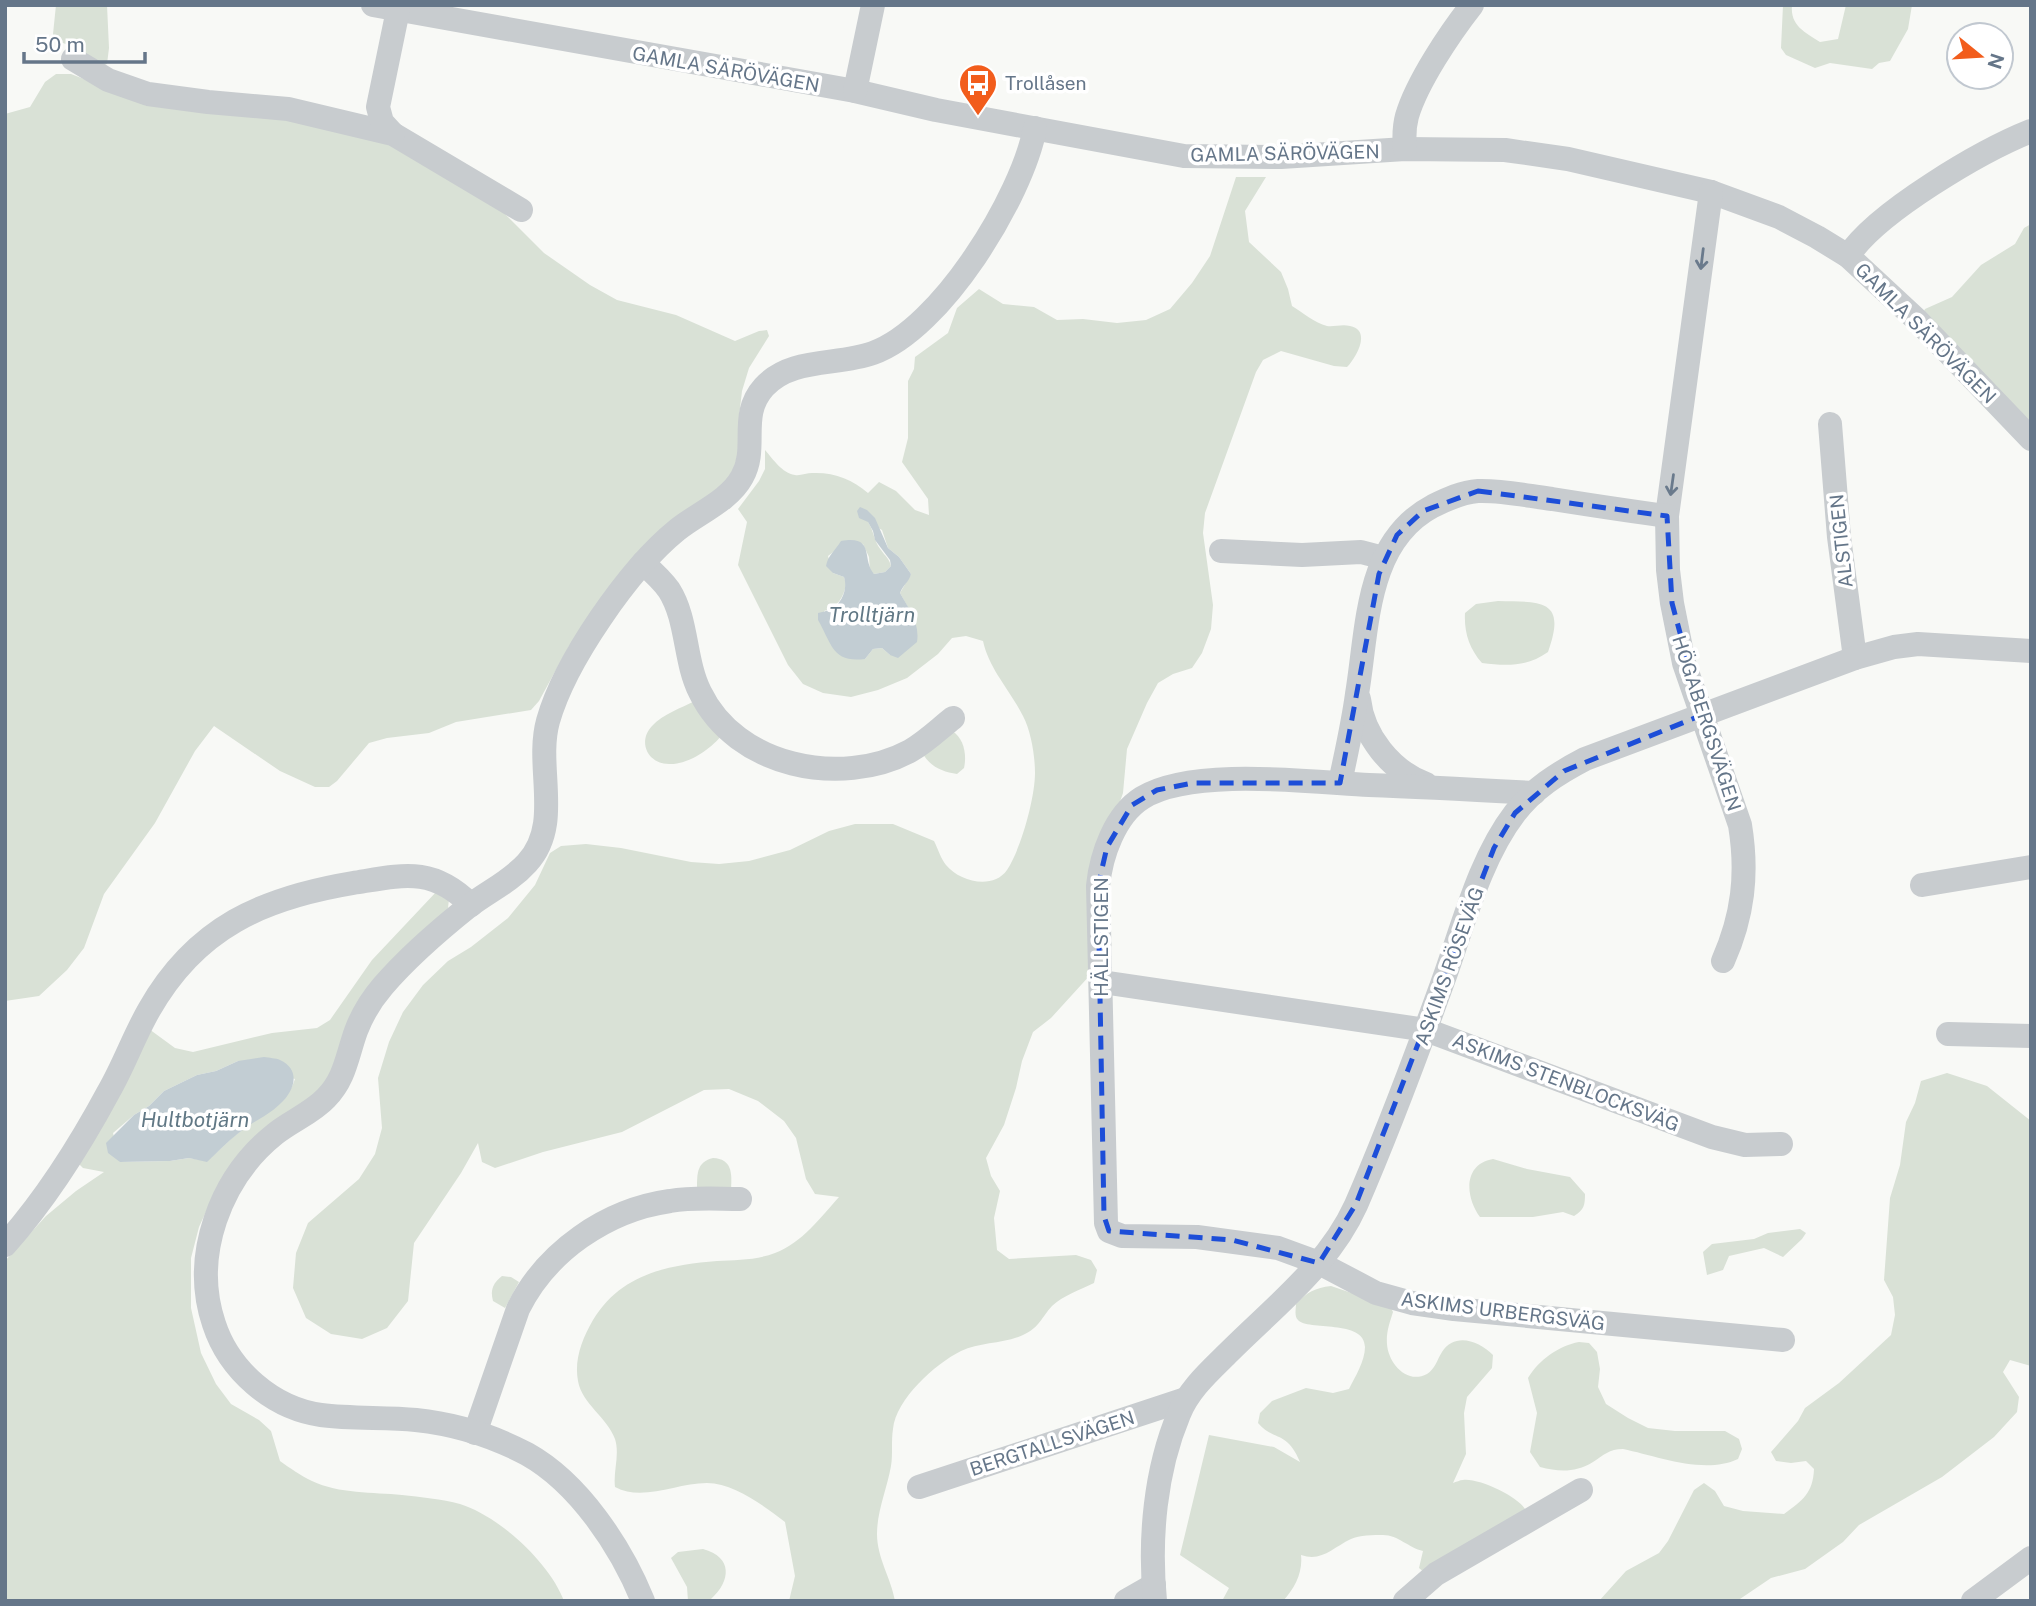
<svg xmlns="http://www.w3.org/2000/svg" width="2036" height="1606" font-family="'Public Sans',sans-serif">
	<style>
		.green { fill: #d9e1d6; fill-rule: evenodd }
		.water { fill: #c2cdd3 }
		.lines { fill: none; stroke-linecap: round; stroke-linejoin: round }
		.minor { stroke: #c8cccf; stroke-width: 24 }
		.oneway { stroke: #6a7a8c }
		.marked { fill: none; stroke: #1d4ed8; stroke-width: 5; stroke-dasharray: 14 9; stroke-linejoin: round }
		.labels { text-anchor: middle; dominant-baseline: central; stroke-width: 7; stroke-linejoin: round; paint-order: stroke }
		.street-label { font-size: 19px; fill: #657689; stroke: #fff }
		.poi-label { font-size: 19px; fill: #657689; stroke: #fff; text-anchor: start }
		.water-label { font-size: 21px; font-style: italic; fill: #617885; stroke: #fff }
	</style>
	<rect width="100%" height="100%" fill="#f8f9f6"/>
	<g class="green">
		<polygon points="56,5 107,5 109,48 107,64 100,67 79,49 55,40 53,34"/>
		<path d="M1783,5h9c-2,21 13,27 28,37l18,-3 8,-34h66l-4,24 -18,32 -11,2 -7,6 -42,-6 -15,5 -29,-13 -5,-7z"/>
		<polygon points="56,74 71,74 110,89 289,117 391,141 500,209 544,253 590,285 617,300 676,315 735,341 759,331 767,330 769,336 749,368 742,391 739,417 741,441 732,476 569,646 539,701 531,710 456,722 429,733 387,738 369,743 337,781 329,787 315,787 280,771 214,726 195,751 155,823 104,894 84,948 67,970 39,996 5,1001 5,114 30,107 45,82"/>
		<path d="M1236,177h30l-21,34 4,31 32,30 7,17 4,17c10,6 23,17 35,20 7,1 15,-2 23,0 22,4 6,32 -3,41l-13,-1 -53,-15 -18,9 -7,12 -51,141 -2,20 10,72 -2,24 -9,24 -10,15 -19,6 -15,9 -11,20 -20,46 -4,44 -7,20 -24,160 -41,45 -18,14 -11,29 -6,27 -12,37 -18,33 5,18 9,15 -6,27 3,32 12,9 67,-4 15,5 6,10 -3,13c-12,6 -32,13 -42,23 -11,12 -12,21 -29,29 -19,9 -43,7 -62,16 -26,13 -65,48 -68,78 -2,12 0,25 -2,37 -4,23 -14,45 -14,68 0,24 14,44 18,67h-106l6,-25 -10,-54c-21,-16 -51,-39 -78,-39 -31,0 -64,19 -92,4 -2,-16 5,-32 0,-48 -8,-22 -33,-35 -37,-58 -4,-21 4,-42 15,-61 28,-46 74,-55 124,-59 19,-1 40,-1 58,-8 27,-10 46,-36 64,-56l-24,-3 -9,-15 -10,-41 -12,-17 -26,-20 -29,-12 -25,1 -82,42 -79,20 -48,16 -13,-6 -4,-19 -17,30 -47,70 -6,58 -21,27 -25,11 -31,-5 -25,-16 -13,-30 3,-35 12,-30 51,-44 16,-25 7,-26 -4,-50 11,-36 14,-30 20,-27 25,-24 23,-14 37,-29 27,-33 15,-32 11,-7 25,-2 35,4 70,14 28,2 30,-3 41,-11 39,-19 26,-7h38l41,17c4,8 7,18 12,24 14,17 47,25 61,5 14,-21 28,-72 28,-97 0,-17 -4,-42 -12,-57 -13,-26 -34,-47 -40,-75l-17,-5 -14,2 -14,16 -31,24 -29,12 -27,7 -28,-4 -20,-9 -15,-19 -50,-100 9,-43 -9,-13 21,-28 6,-12v-19c8,9 17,23 30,25 5,1 12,-2 17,-2 22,-1 40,6 56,20l11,-11 17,9 19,19 14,5 -1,-16 -26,-37 6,-24v-57l6,-12 1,-12 33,-24 9,-25 22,-19 24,15 31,3 23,13 26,-1 34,4 29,-3 24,-11 22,-26 18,-27zM868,522l14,8 6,18 11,9 12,17 -11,19 15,27 -25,35 -8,-7 -9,1 -8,10 -34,-14 -7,-34c13,-3 20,-14 22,-27l-2,-7 -11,-4 -5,-17 21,-16 14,4 6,13 1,14 4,3 11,-2 6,-6c-2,-8 -6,-10 -10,-16 -7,-8 -7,-19 -13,-28z"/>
		<polygon points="2031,224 2031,422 1922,315 1925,309 1952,297 1981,265 2015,244 2024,228"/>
		<path d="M1498,601c44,1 69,-2 50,51 -21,15 -42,14 -66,11 -13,-15 -18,-31 -17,-50l11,-9z"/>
		<path d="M695,701l26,35c-11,14 -34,29 -52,28 -21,0 -32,-22 -17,-38 11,-12 29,-18 43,-25z"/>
		<path d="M952,731c12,7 15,24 12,37l-7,6c-15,-2 -28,-8 -35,-22z"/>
		<path d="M437,891l12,8 -1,9 -121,175 -113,111 -15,33 -8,31v50l10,45 15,31 15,20 28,16 12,11 9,30c10,7 21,15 32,20 27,13 61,11 90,14 18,2 40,4 58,9 39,12 90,59 104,97h-559v-340l41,-45 30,-25 28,-19 -21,-4 -6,-6 72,-133 26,19 18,4 79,-19 45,-5 13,-8 42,-60zM238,1061l57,18c-9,27 -30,34 -51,49 -13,10 -25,23 -37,33l-18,-3 -19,3 -50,1 -7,-29 21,-18 15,-9 15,-15 33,-16 19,-4z"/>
		<path d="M1947,1073l40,13 44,35v245l-21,-6 -7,12 16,25 -2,15 -23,25 -52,40 -83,48 -16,17 -38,27 -34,9 -34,23h-138l27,-30 33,-18 9,-12 26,-51 10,-7 11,8 9,15 19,5 41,3c19,-14 29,-21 30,-45l-8,-8 -15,2 -15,-2 -5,-9 27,-31 7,-13 34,-25 52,-48 4,-20 -2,-18 -9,-17 6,-82 10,-33 6,-43 9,-19 6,-22z"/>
		<path d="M713,1158c19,1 19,15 18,31l-34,-1c0,-15 0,-26 16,-30z"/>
		<path d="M1493,1159l34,10 43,8 15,17c0,11 -1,16 -11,22l-11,-4 -30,5h-53c-15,-20 -17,-53 13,-58z"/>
		<polygon points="1800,1229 1806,1233 1802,1239 1783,1257 1764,1248 1729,1256 1723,1270 1707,1275 1703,1252 1712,1244 1754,1239 1768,1233"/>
		<path d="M502,1276l9,1 8,5 -14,26 -12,-7c-3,-11 0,-18 9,-25z"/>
		<path d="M1331,1286l59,20 3,6c-3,10 -7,20 -6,32 1,18 19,41 40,30 8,-5 10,-14 15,-22 13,-20 37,-11 51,3l-1,13 -25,29 -3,16 2,41 -13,29c3,-1 7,-3 10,-3 16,-2 54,16 62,29l-100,64 -6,-5 4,-17c-14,-3 -25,-16 -40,-16 -9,0 -24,0 -32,4 -19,9 -29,23 -50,16 2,17 -6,33 -18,46h-61l7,-13 -49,-33 29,-120 65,12 26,15c-13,-32 -27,-21 -42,-39l2,-10 12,-12 34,-13 27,5 16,-4c6,-12 16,-28 16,-42 0,-28 -58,-16 -67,-27 -4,-4 -2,-11 -2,-16 11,-12 19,-16 35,-18z"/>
		<path d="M1579,1342l10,1 8,9 3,17 -2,18 8,17 22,14 20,10 27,3h50l14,8 3,10 -4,10c-34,16 -81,-3 -115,-10 -14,0 -19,6 -30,13 -18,11 -34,10 -53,5l-10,-15 7,-39 -9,-35c11,-18 30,-32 51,-36z"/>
		<path d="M703,1549c30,8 28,32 8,50l-23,2 -1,-14 -16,-29 7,-6z"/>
	</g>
	<g class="water">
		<path d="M860,507l7,3 8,8 13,30 11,9 12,17c-2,8 -8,11 -11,19 9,16 20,30 17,49l-19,16 -8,-3 -8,-7 -9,1 -8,10c-33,4 -33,-15 -47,-39v-7c4,-1 9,-2 13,-4 11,-5 17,-21 13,-32l-11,-4 -7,-7c2,-11 9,-15 15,-25 35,-6 20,18 33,33l11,-2 6,-6 -1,-6 -15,-20 -2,-9 -5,-9 -9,-4 -2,-7z"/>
		<path d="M264,1057c5,1 12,1 16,3 22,10 14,32 0,44 -11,11 -24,16 -36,25 -13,9 -25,22 -37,33l-18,-4 -19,3 -50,1 -12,-9 -2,-10 28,-28 15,-9 15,-15 33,-16 19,-4 22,-10z"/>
	</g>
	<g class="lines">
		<g class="minor">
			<polyline points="373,5 855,91 936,110 1184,156 1281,157 1405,149 1505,150 1568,159 1711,192 1779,217 1817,237 1848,256 1917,320 2031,439"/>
			<polyline points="73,59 108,80 148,94 208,102 288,109 393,134 521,210"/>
			<polyline points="855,91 873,5"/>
			<polyline points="393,134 382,122 378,107 398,10"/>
			<path d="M1405,149c-1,-11 -1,-22 2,-33 10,-34 43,-83 65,-111"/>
			<path d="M1711,192l-44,324 1,54 4,33 12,60 56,162c8,49 3,91 -17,136"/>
			<path d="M1848,256c29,-44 133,-105 183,-125"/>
			<polyline points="1830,424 1839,537 1855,658"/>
			<polyline points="1221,551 1302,555 1361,552 1384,558"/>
			<path d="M643,563c9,8 19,17 26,27 19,30 15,70 31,102 36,75 141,96 210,59 16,-9 29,-22 43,-33"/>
			<path d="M1359,699c4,37 32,72 67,85"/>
			<path d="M1340,783c6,-29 13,-59 17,-89 11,-66 8,-152 76,-188 14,-7 29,-14 45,-15 24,-1 50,5 74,8 38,6 77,12 115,17"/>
			<path d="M1534,793c-55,-3 -110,-6 -165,-8 -58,-3 -178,-18 -227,13 -27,17 -41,57 -44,88l8,337 3,8 13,5 75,1 81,11 41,15 57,30 36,10 42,6 329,31"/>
			<polyline points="1922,885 2031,867"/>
			<polyline points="1102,982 1426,1030 1712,1137 1745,1145 1781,1144"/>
			<polyline points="1948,1034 2031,1036"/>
			<path d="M5,1245c41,-46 75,-100 104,-154 15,-26 25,-55 40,-81 47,-83 114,-112 204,-127 50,-8 79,-17 118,22"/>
			<path d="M475,1433l43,-124c28,-57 88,-99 152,-108 23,-4 47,-2 70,-2"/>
			<polyline points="919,1487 1186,1399"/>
			<path d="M643,1601c-22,-54 -64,-118 -116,-147 -34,-18 -73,-30 -111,-34 -31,-3 -64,-1 -95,-5 -49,-7 -92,-45 -107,-91 -23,-68 6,-146 61,-190 16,-13 37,-21 51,-36 19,-19 21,-42 30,-67 6,-16 15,-31 27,-45 25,-29 55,-55 85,-79 19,-15 42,-25 59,-44 36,-39 8,-95 21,-142 17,-60 81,-152 129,-191 21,-17 52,-29 65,-53 17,-30 -4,-61 22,-90 27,-30 73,-21 109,-34 68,-24 149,-156 162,-225"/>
			<polyline points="1126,1601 1154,1585"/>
			<path d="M1155,1601c-6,-62 0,-130 24,-187 10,-25 31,-43 50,-62 45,-45 100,-87 127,-147 33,-76 62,-154 90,-232 18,-51 35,-116 69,-160 18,-24 43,-40 70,-54l270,-101 39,-11 24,-3 113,7"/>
			<polyline points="1405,1601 1436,1574 1581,1490"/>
			<polyline points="1973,1601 2031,1558"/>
		</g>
	</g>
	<defs><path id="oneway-shaft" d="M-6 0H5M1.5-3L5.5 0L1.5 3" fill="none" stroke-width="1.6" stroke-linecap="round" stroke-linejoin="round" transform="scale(1.75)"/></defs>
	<g class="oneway">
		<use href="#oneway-shaft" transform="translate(1702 259) rotate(97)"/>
		<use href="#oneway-shaft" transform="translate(1672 485) rotate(98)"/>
	</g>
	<path class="marked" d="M1478,491l189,25 5,87 30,112 -138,56 -49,42 -21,35 -138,356 -37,59 -87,-23 -123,-9 -5,-15 -6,-330 9,-39 25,-42 25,-15 36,-7h147l39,-209 18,-39 26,-24z"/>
	<defs>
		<symbol id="bus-pin" viewBox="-11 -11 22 30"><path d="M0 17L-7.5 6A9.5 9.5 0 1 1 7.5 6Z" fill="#f25d1c" stroke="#fff"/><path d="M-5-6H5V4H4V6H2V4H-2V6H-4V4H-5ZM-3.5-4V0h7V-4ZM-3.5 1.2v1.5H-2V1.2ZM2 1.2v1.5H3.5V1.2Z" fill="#fff"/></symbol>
	</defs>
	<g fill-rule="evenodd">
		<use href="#bus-pin" x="956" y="61" width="44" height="60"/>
	</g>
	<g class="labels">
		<g class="street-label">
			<text transform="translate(726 69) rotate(10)">GAMLA SÄRÖVÄGEN</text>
			<text transform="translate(1285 153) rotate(-1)">GAMLA SÄRÖVÄGEN</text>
			<text transform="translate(1926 333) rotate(45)">GAMLA SÄRÖVÄGEN</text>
			<text transform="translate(1841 541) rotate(-96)">ALSTIGEN</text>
			<text transform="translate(1707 723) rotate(72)">HÖGABERGSVÄGEN</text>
			<text transform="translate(1101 937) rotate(-90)">HÄLLSTIGEN</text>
			<text transform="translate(1449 966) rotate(-70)">ASKIMS RÖSEVÄG</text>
			<text transform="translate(1566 1082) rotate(21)">ASKIMS STENBLOCKSVÄG</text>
			<text transform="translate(1503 1311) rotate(7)">ASKIMS URBERGSVÄG</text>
			<text transform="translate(1052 1443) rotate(-18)">BERGTALLSVÄGEN</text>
		</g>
		<g class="poi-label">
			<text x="1005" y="83">Trollåsen</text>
		</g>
		<g class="water-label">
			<text x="872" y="614">Trolltjärn</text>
			<text x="195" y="1119">Hultbotjärn</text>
		</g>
	</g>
	<rect width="2036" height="1606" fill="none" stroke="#657689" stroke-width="14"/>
	<g transform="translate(1980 56) rotate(108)"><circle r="33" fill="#ffffff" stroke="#c1c8d0" stroke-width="2"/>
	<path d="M0-5L12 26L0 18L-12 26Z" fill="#f25d1c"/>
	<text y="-10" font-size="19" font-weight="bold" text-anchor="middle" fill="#657689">N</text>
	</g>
	<path d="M24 52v10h121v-10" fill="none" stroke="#657689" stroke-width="3.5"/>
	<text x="35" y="52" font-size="21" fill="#657689" stroke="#ffffff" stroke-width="5" paint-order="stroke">50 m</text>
</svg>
